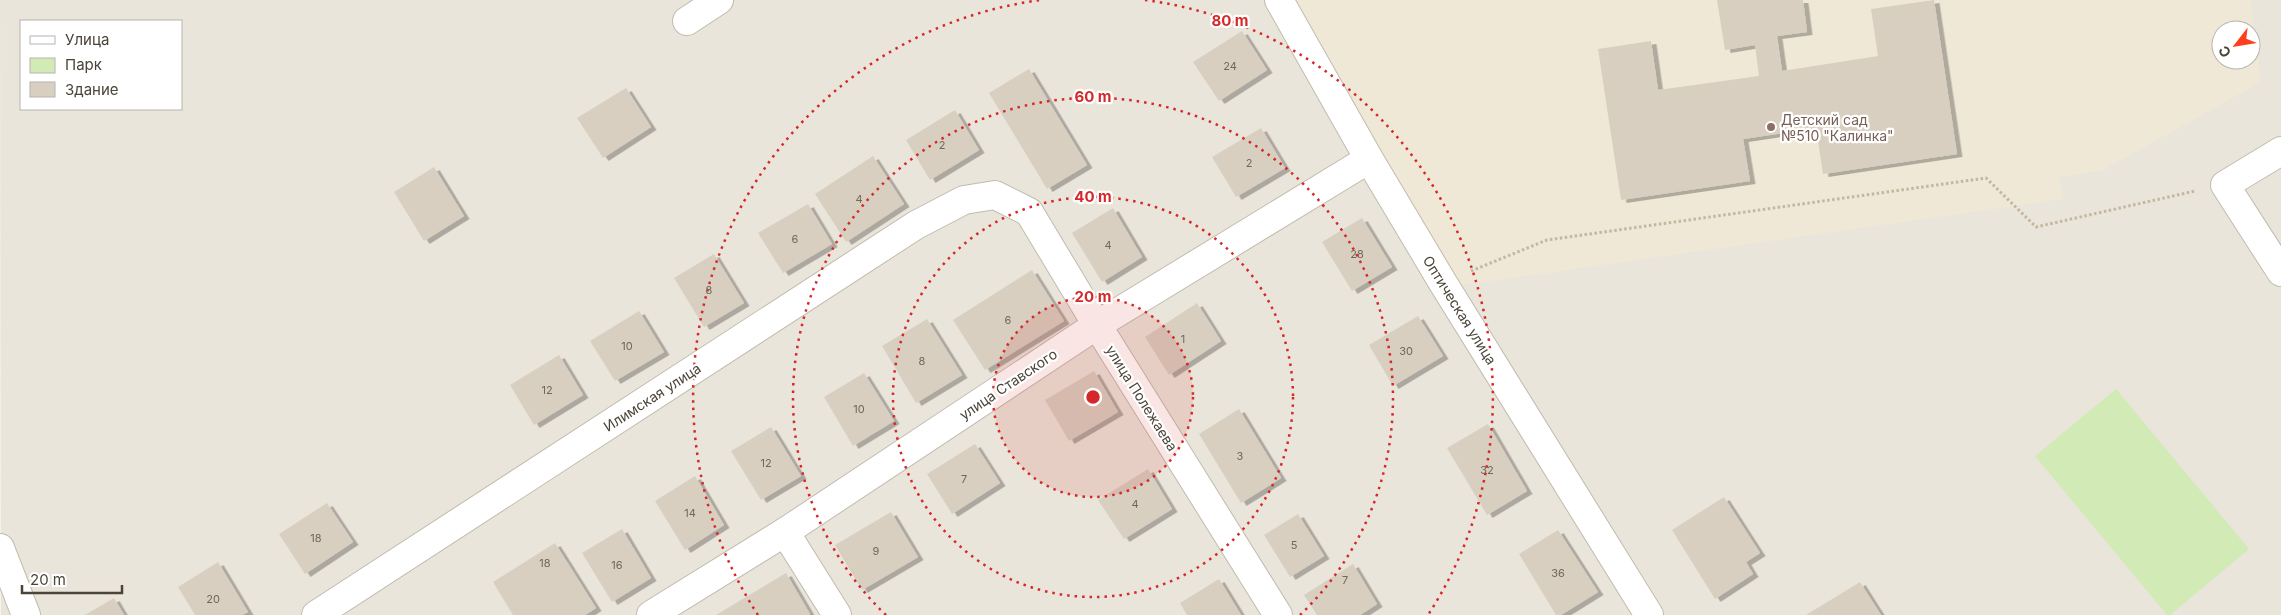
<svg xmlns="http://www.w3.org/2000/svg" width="2281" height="615" font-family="Inter,sans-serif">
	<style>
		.residential { fill: #eae5da; fill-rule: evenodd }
		.education { fill: #efe8d6; fill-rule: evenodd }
		.green { fill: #d2eab5 }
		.building { fill: #d8cfc1; filter: url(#shadow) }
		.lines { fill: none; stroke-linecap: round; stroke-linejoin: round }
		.minor-casing { stroke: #c2bbae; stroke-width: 30 }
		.path { stroke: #c4b79f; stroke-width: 3; stroke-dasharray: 2.5 2.5; stroke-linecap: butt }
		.minor { stroke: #fff; stroke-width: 28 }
		.ring { fill: none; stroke: #d62828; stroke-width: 2.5; stroke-dasharray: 2.5 5 }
		.education-dot { fill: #8d6e63; stroke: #fff; stroke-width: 2 }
		.labels { text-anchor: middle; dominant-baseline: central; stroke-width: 4.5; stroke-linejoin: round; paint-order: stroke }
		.number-label { font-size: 11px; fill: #6e675b }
		.education-label { font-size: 14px; fill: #785e54; stroke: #fff; text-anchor: start }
		.street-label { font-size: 14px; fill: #4b4439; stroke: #fff }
		.centre { fill: #d62828; stroke: #fff; stroke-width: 2.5 }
		.ring-label { font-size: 15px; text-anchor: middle; font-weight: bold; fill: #d62828; stroke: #fff; stroke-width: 4.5; stroke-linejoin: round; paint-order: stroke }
	</style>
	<defs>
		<filter id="shadow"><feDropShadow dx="5.5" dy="3" stdDeviation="0" flood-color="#0004"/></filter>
	</defs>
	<rect width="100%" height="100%" fill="#f6f3ec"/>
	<path class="residential" d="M0,0h2281v615h-2280zM21,21h160v88h-160zM2221,30h30v30h-30z"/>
	<path class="education" d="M1288,0h962l11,82 -160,89 -42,6 4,22 -608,87zM2221,30h30v30h-30z"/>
	<polygon class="green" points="2116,389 2249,549 2170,615 2167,615 2035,456"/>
	<g class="building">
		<polygon points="1717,0 1803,0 1807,32 1777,36 1782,71 1878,56 1871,9 1934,0 1957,154 1823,174 1816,128 1743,139 1750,181 1621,200 1598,49 1651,41 1658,90 1759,76 1755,45 1725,50"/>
		<polygon points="1242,31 1267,70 1219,101 1193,62"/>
		<polygon points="1029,69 1087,165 1047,189 989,93"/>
		<polygon points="626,88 651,127 603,158 577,118"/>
		<polygon points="955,110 979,150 930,180 906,140"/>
		<polygon points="1261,128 1285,168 1236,197 1212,157"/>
		<polygon points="873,156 904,204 846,242 815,194"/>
		<polygon points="434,167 464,216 424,241 394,192"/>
		<polygon points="808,204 832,244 783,273 758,233"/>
		<polygon points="1113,208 1142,257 1102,282 1072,233"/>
		<polygon points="1362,218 1392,267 1352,291 1322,242"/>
		<polygon points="714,254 744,303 704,327 674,278"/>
		<polygon points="1032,270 1064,321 985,370 953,320"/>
		<polygon points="1197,303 1221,341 1169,375 1145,337"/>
		<polygon points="639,311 664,352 615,381 590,341"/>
		<polygon points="1418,316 1443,356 1393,386 1369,345"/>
		<polygon points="927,319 962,375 916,403 882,346"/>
		<polygon points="559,355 583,395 534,425 510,385"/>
		<polygon points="1094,371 1118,412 1069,441 1045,400"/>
		<polygon points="864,373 894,421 853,446 824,397"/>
		<polygon points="1239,409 1281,478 1241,503 1199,434"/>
		<polygon points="1488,424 1527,491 1487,515 1447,448"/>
		<polygon points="771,427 801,476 761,500 731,451"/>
		<polygon points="975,444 1000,483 952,514 927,474"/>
		<polygon points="1148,469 1172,509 1124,539 1098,500"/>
		<polygon points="695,476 724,525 685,550 655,501"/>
		<polygon points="1724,497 1760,553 1746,562 1753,574 1715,599 1672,530"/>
		<polygon points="327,503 353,542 305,574 279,534"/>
		<polygon points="891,512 918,557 862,590 835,545"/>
		<polygon points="1298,514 1324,556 1290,577 1264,535"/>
		<polygon points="622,529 651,578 612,602 582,553"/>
		<polygon points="1558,530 1598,592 1561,615 1556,615 1519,554"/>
		<polygon points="555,543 596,608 585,615 513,615 493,582"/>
		<polygon points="218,562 248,612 242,615 195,615 178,587"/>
		<polygon points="1353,564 1377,604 1360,615 1317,615 1304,595"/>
		<polygon points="786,573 810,614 808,615 716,615"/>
		<polygon points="1219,579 1241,615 1187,615 1180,603"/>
		<polygon points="1860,582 1881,615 1806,615"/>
		<polygon points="114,598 124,615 85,615"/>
	</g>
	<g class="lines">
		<defs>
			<g id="minor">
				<polyline points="1279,0 1369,159 1443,283 1649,615"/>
				<polyline points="687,21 719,0"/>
				<polyline points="2281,151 2225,185 2281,272"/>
				<polyline points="785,532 837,615"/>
				<polyline points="0,548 26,615"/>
				<polyline points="316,615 916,225 964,200 995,195 1029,212 1097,325 1278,615"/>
				<polyline points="651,615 785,532 1097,325 1369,159"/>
			</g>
		</defs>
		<use href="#minor" class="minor-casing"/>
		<polyline class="path" points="1471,271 1547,240 1986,178 2036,227 2195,191"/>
		<use href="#minor" class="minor"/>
	</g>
	<circle cx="1093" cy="397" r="100" fill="#d62828" fill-opacity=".12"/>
	<g class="ring">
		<circle cx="1093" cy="397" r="100"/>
		<circle cx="1093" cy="397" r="200"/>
		<path d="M886 615A300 300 0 1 1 1300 615"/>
		<path d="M758 615A400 400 0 0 1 1041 0M1145 0A400 400 0 0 1 1428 615"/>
	</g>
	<circle class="education-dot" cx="1771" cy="127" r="5"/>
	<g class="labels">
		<g class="number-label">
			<text x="1230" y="66">24</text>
			<text x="942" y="145">2</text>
			<text x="1249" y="163">2</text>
			<text x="859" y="199">4</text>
			<text x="795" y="239">6</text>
			<text x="1108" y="245">4</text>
			<text x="1357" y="254">28</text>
			<text x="709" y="290">8</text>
			<text x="1008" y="320">6</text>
			<text x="1183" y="339">1</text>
			<text x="627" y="346">10</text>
			<text x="1406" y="351">30</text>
			<text x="922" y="361">8</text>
			<text x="547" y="390">12</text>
			<text x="859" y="409">10</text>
			<text x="1240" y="456">3</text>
			<text x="766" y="463">12</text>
			<text x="1487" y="470">32</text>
			<text x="964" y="479">7</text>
			<text x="1135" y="504">4</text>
			<text x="690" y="513">14</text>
			<text x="316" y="538">18</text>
			<text x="1294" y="545">5</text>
			<text x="876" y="551">9</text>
			<text x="545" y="563">18</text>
			<text x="617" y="565">16</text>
			<text x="1558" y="573">36</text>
			<text x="1345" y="580">7</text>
			<text x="213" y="599">20</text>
		</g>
		<g class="education-label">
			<text x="1781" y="119">Детский сад<tspan x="1781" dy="16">№510 "Калинка"</tspan></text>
		</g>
		<g class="street-label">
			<text transform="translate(1460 310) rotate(58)">Оптическая улица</text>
			<text transform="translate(1008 384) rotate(-34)">улица Ставского</text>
			<text transform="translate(652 397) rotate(-33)">Илимская улица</text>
			<text transform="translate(1142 398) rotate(58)">улица Полежаева</text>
		</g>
	</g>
	<circle cx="1093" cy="397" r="8" class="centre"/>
	<g class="ring-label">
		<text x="1230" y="26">80 m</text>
		<text x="1093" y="102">60 m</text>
		<text x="1093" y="202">40 m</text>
		<text x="1093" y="302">20 m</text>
	</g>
	<rect x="20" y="20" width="162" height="90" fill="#ffffff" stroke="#b7b4b0"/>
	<rect x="30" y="36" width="25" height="8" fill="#ffffff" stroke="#b7b4b0"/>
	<text x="65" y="45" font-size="15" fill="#4b4439">Улица</text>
	<rect x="30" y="58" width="25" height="15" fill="#d2eab5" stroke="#b7b4b0"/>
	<text x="65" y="70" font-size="15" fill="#4b4439">Парк</text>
	<rect x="30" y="82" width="25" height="15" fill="#d8cfc1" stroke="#b7b4b0"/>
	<text x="65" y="95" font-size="15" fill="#4b4439">Здание</text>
	<g transform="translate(2236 45) rotate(239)"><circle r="24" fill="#ffffff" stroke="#b7b4b0"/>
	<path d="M0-4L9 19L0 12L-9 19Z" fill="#fc3f1d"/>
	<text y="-8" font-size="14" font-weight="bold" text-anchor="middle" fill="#4b4439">С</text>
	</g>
	<path d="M22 585v8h100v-8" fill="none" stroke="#4b4439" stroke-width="2.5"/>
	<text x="30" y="585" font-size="15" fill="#4b4439" stroke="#ffffff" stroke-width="4" paint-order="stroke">20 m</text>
</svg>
